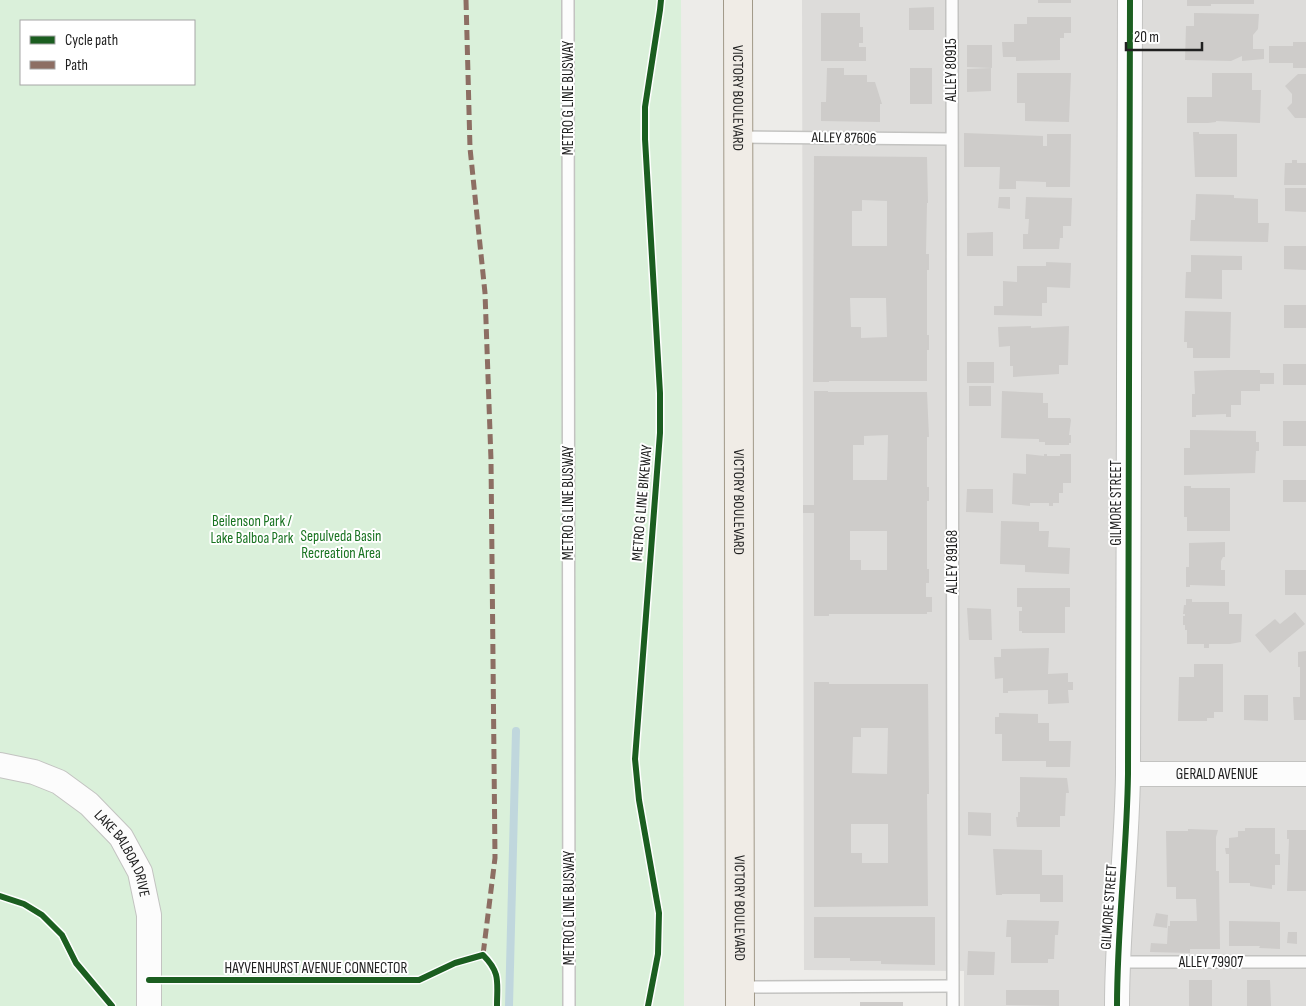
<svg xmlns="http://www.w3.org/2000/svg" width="1306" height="1006" font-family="'Sofia Sans Condensed',sans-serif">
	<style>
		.residential { fill: #dddcda }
		.park { fill: #daf0da; fill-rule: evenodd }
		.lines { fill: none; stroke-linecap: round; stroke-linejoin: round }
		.stream { stroke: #c0d7dd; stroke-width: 8 }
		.building { fill: #ceccca; fill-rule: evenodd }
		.lane-casing { stroke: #c3c3c1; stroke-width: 14 }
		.street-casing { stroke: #c3c3c1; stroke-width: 26 }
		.primary-casing { stroke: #a19988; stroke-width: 30 }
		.lane { stroke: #fcfcfc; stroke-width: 11 }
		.street { stroke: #fcfcfc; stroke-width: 24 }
		.primary { stroke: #f0ece6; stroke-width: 28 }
		.quiet { stroke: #8d6e63; stroke-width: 5; stroke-dasharray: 10 5; stroke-linecap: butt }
		.cycleway-casing { stroke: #fff; stroke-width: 9 }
		.cycleway { stroke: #1b5e20; stroke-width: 6 }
		.labels { text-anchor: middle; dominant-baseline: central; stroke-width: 4; stroke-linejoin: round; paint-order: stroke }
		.street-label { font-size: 15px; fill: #202020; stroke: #fff }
		.park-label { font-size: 15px; fill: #197321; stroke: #fff }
	</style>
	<rect width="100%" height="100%" fill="#edece9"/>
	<polygon class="residential" points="802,0 1306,0 1306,1006 964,1006 964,971 804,970"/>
	<path class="park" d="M0,0h681l3,1006h-684zM21,21h173v63h-173z"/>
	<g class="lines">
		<polyline class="stream" points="509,1006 516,731"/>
	</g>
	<g class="building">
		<rect x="1038" y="0" width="33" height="3"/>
		<polygon points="1187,0 1254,0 1254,4 1211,4 1211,6 1187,6"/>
		<polygon points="934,7 934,30 909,30 909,8"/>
		<polygon points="821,13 860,13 860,27 863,27 863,43 859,43 859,47 866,47 866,61 821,61"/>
		<polygon points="1194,13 1259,14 1258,29 1253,35 1253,49 1264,49 1264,59 1242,61 1242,56 1231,61 1185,60 1186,26 1194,26"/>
		<polygon points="1027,17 1071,17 1071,33 1064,33 1064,38 1060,38 1060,60 1016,61 1016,57 1003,57 1002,42 1014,42 1014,24 1027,24"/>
		<polygon points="1293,42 1306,42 1306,68 1293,68 1293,63 1269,63 1269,46 1293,46"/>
		<polygon points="967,45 992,45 992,68 967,67"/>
		<polygon points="827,68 844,68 844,75 867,75 867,82 875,82 882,104 880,104 880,122 821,121 821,102 826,102"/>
		<rect x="910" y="68" width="22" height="36"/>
		<polygon points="991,68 991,91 967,92 967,69"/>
		<polygon points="1017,73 1071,73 1069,122 1025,121 1025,103 1017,103"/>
		<polygon points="1212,73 1252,73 1252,90 1261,90 1260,123 1216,121 1216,122 1208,123 1187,123 1187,97 1212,97"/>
		<polygon points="1298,74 1306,74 1306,118 1295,118 1287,108 1292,103 1292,94 1285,86"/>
		<polygon points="1193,132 1199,132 1199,134 1237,134 1237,177 1195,177"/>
		<polygon points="964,133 1043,136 1043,146 1047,146 1047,134 1071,134 1070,187 1046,187 1046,182 1016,181 1016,189 999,189 1000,167 964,167"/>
		<path d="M814,156l113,1 1,46h-1l-1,51h3v16h-2v65h2v15h-2v31h-98v1h-16zM862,200l25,1v45h-35v-35h10zM850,298h36l1,39 -26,1v-11h-10z"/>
		<polygon points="1292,160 1297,160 1297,163 1306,163 1306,185 1284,185 1285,163 1292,163"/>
		<polygon points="1285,188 1306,188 1306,212 1285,211"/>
		<polygon points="1196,194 1234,195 1234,198 1258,199 1258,223 1269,223 1268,242 1190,241 1191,220 1195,220"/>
		<polygon points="999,197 1010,197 1010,209 998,208"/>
		<polygon points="1026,197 1072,198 1071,226 1063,226 1063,238 1060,238 1059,249 1023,249 1023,234 1028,234 1029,219 1025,219"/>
		<polygon points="993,232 993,256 967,256 967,233"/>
		<polygon points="1284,246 1306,246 1306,270 1284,269"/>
		<polygon points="1191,255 1242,256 1242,270 1222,270 1222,299 1185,298 1186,272 1191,272"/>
		<polygon points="1046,262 1071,263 1070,288 1047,287 1047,303 1042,303 1042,316 994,315 994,306 1003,306 1003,281 1017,282 1017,266 1046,266"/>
		<rect x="1284" y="305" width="22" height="23"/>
		<polygon points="1185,311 1231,312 1230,358 1193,358 1193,348 1187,348 1187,342 1184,342"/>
		<polygon points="1031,326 1031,328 1069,326 1068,365 1059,365 1059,374 1013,377 1013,366 1010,366 1010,346 999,347 998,327"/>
		<rect x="967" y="362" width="27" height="21"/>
		<rect x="1283" y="364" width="23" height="21"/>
		<polygon points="1227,370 1260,370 1260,373 1274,373 1274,384 1260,384 1260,391 1241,391 1241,405 1231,405 1231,417 1226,417 1226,414 1196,415 1196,417 1192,417 1192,394 1195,394 1194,371"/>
		<rect x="969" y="386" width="22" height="20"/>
		<path d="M814,391h14v1h99l2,45h-2v50h2v14h-2v68h2v14h-3v14h6v15h-5v2h-98v2h-15v-103h-11v-8h11zM888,435l-1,45h-34v-35h11v-9zM850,531h37v39h-26v-10h-11z"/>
		<polygon points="1002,391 1043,393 1043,403 1048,403 1048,418 1070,418 1071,420 1069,435 1071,435 1071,443 1069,443 1069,445 1045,445 1045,442 1039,442 1039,439 1001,438"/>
		<rect x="1283" y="421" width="23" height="25"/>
		<polygon points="1190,430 1256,431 1256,442 1259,442 1259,451 1256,451 1255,473 1184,475 1184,448 1190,448"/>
		<polygon points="1026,454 1044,456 1044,454 1047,454 1047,456 1060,456 1060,454 1071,454 1071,483 1063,483 1063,493 1059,493 1059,503 1053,503 1053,506 1049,506 1049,503 1030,503 1030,506 1012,504 1013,473 1026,474"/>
		<rect x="1283" y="480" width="23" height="22"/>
		<polygon points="1184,486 1191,486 1191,488 1230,488 1230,531 1187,531 1187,517 1184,517"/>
		<polygon points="967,489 993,489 993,513 966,512"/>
		<polygon points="1001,521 1039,522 1039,531 1049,531 1048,547 1070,548 1069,574 1025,572 1025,565 1000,564"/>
		<polygon points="1225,542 1225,557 1223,557 1221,561 1221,570 1225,570 1225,586 1190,585 1190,587 1186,587 1186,567 1189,567 1189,543"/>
		<rect x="1285" y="570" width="21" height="25"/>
		<polygon points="1017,588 1070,588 1070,607 1065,607 1065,633 1022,633 1022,631 1019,631 1019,611 1022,611 1022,607 1017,607"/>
		<polygon points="1186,599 1192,599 1192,602 1229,602 1229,614 1242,614 1241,642 1230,644 1209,644 1209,648 1204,648 1204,644 1187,644 1187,630 1185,630 1185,625 1183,625 1183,616 1185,616 1185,614 1183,614 1184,605 1186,605"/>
		<polygon points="967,608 991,609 992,640 969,640"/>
		<polygon points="1295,612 1305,624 1270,653 1255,635 1275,619 1280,624"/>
		<polygon points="1049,648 1048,674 1068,673 1068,682 1073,682 1073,690 1068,690 1069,703 1048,704 1048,690 1008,691 1008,693 1003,693 1003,678 995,679 994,657 1001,657 1001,649"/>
		<polygon points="1306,651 1306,720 1294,720 1293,697 1300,697 1300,667 1298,667 1298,652"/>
		<polygon points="1194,664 1223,664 1223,712 1214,712 1214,718 1207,718 1207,721 1178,721 1179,677 1194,677"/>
		<path d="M814,682h15v2h99l1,110h-2l1,112 -114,1zM861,728h27l-1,46 -35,-1 1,-36h8zM851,824h37v39h-26v-10h-11z"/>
		<polygon points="1244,695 1268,695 1268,721 1244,720"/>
		<polygon points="999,713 1038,714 1038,723 1049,723 1049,741 1071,741 1070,767 1046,767 1046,761 1002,761 1002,734 995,734 995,717 999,717"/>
		<polygon points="1020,777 1067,778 1069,793 1066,793 1065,816 1060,816 1060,827 1017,827 1016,817 1018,817 1018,812 1020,812"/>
		<polygon points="968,812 991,813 991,836 968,835"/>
		<polygon points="1245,828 1275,828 1275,854 1280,854 1280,865 1275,865 1275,885 1272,885 1272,889 1250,886 1250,883 1229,883 1229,854 1226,854 1225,848 1229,848 1229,838 1238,837 1238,831 1245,831"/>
		<polygon points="1188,829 1218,830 1216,837 1216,871 1219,871 1220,949 1190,949 1190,953 1150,952 1151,943 1167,944 1168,926 1170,926 1170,921 1197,921 1196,899 1176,899 1176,887 1167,887 1166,831 1188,831"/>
		<polygon points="1287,830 1306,830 1306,891 1287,891 1289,839 1287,839"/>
		<polygon points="993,849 1042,850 1042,875 1063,875 1063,902 1040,902 1040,894 1002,894 1002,895 996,895"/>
		<polygon points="1156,913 1168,915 1167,928 1153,926"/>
		<polygon points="814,917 935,917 935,965 881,964 881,961 850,961 850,958 814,958"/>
		<polygon points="1007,920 1059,921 1058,935 1055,935 1054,959 1048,959 1048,963 1011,963 1011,937 1006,937"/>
		<polygon points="1229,921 1280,922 1280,949 1259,948 1260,946 1229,946"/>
		<polygon points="1288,932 1297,932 1297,944 1287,943"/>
		<polygon points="968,951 995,952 994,975 967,975"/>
		<rect x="1189" y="980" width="23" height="26"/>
		<polygon points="1247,980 1270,980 1271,1006 1247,1006"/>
		<polygon points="1006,990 1059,990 1059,1006 1006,1005"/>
		<rect x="860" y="1002" width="43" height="4"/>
	</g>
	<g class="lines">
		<defs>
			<g id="lane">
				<polyline points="568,0 569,1006"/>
				<polyline points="952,0 953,1006"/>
				<polyline points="738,137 951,139"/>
				<polyline points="1117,962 1306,962"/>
				<polyline points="740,987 952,986"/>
			</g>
			<g id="street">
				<path id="s1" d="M0,765l34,7 25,10 30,22 32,33 19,35 9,43v91"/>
				<path id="s2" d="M1128,774h178"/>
				<path d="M1117,1006c0,-78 10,-155 11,-232l2,-774"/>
			</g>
			<g id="primary">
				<path id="s3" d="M738,0l2,1006"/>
			</g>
		</defs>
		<use href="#lane" class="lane-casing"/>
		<use href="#street" class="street-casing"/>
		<use href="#primary" class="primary-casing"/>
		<use href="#lane" class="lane"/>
		<use href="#street" class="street"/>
		<use href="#primary" class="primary"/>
		<polyline class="quiet" points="466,0 470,148 485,293 491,460 495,858 483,955"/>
		<defs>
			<g id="cycleway">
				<polyline points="0,896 24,904 42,915 62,935 76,963 112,1006"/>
				<path d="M149,980h270l36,-17 28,-8c18,18 14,27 14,51"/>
				<polyline points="648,1006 658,954 659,913 639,800 635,759 660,433 660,393 645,139 645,107 660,10 661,0"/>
				<path d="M1117,1006c0,-78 10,-155 11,-232l2,-774"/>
			</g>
		</defs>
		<use href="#cycleway" class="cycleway-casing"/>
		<use href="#cycleway" class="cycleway"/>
	</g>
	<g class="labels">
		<g class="street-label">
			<text transform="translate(951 70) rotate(-90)">ALLEY 80915</text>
			<text transform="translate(568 98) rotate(-90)">METRO G LINE BUSWAY</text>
			<text stroke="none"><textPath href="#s3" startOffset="98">VICTORY BOULEVARD</textPath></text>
			<text transform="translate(844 138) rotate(1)">ALLEY 87606</text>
			<text transform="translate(568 503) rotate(-90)">METRO G LINE BUSWAY</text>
			<text transform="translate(642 503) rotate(-85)">METRO G LINE BIKEWAY</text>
			<text stroke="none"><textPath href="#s3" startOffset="502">VICTORY BOULEVARD</textPath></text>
			<text transform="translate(1116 503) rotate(-90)">GILMORE STREET</text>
			<text transform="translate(952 562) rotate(-90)">ALLEY 89168</text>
			<text stroke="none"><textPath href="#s2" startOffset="89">GERALD AVENUE</textPath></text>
			<text stroke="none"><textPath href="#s1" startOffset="160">LAKE BALBOA DRIVE</textPath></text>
			<text transform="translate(1109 907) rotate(-86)">GILMORE STREET</text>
			<text transform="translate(569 908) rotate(-90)">METRO G LINE BUSWAY</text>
			<text stroke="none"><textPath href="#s3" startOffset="908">VICTORY BOULEVARD</textPath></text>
			<text x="1211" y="962">ALLEY 79907</text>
			<text x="316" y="968">HAYVENHURST AVENUE CONNECTOR</text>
		</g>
		<g class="park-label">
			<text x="252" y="521">Beilenson Park /<tspan x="252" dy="17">Lake Balboa Park</tspan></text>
			<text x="341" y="536">Sepulveda Basin<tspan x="341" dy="17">Recreation Area</tspan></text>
		</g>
	</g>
	<rect x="20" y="20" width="175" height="65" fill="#ffffff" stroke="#a6a6a6"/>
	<rect x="30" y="36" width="25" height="8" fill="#1b5e20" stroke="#a6a6a6"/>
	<text x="65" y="45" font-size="15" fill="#202020">Cycle path</text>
	<rect x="30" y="61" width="25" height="8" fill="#8d6e63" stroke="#a6a6a6"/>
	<text x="65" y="70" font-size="15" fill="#202020">Path</text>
	<path d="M1126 42v8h76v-8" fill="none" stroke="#202020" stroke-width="2.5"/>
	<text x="1134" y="42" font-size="15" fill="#202020" stroke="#ffffff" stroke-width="4" paint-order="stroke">20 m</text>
</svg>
